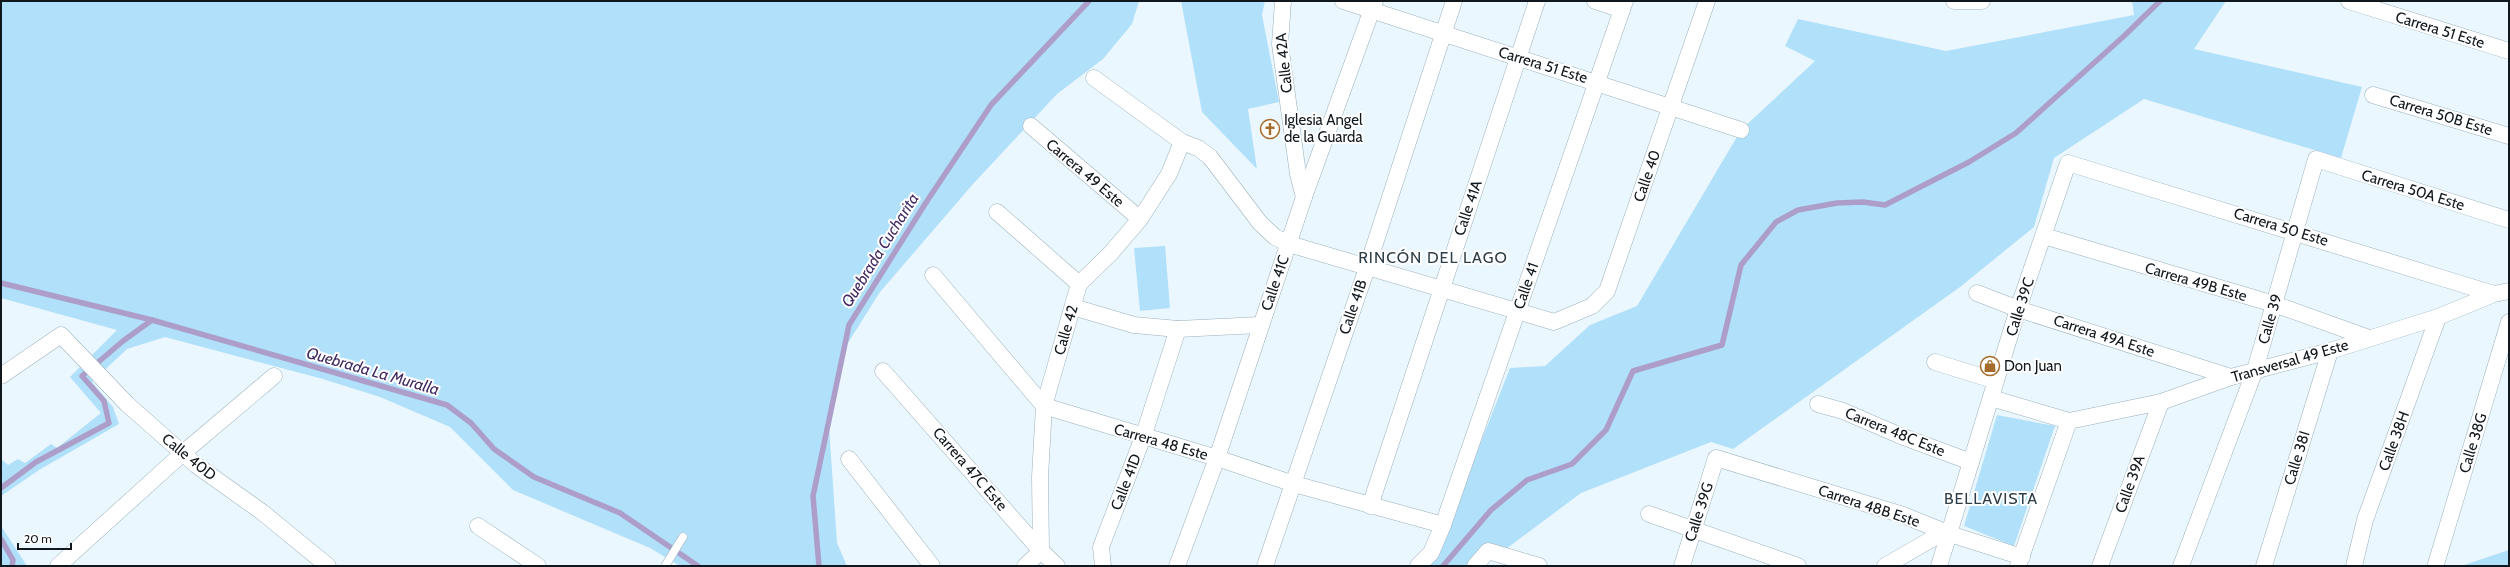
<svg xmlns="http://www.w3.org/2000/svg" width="2510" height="567" font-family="Cabin,sans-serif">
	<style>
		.green { fill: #b1e0fb }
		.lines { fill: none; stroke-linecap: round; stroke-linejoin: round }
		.stream { stroke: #ac9ec9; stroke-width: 5.5 }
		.service-casing { stroke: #9cb1bc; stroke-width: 9 }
		.minor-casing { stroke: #9cb1bc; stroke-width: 17 }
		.service { stroke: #fff; stroke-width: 8 }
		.minor { stroke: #fff; stroke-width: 16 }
		.labels { text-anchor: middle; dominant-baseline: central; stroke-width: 4; stroke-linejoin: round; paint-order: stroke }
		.street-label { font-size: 15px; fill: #11181d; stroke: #fff }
		.poi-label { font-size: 15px; fill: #11181d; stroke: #fff; text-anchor: start }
		.water-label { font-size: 16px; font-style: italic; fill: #412b62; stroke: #fff }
		.neighbourhood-label { font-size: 16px; letter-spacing: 1px; fill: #2d3e48; stroke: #fff }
	</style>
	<rect width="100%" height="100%" fill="#eaf7fe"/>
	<g class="green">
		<polygon points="1,1 1139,1 1132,24 1103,59 1057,94 973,184 880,292 846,346 829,427 837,543 847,566 680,566 650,548 513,490 450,427 380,397 323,379 165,337 127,349 92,382 113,407 119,424 39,470 1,496 2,460 8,465 18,459 25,463 51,444 57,448 101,413 70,377 117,330 1,298"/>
		<polygon points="1181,1 1265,1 1262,15 1279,102 1248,109 1257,169 1202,112"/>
		<polygon points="2132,1 2226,1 2194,49 2362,87 2341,158 2144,99 2054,158 2034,227 1960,287 1733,449 1711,442 1581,493 1483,566 1428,566 1435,559 1510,368 1545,366 1590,325 1637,306 1741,130 1815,61 1785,46 1798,19 1946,51 2134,15"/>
		<polygon points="1165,246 1170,308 1140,311 1134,248"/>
		<polygon points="1997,415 2055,426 2014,546 1964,526"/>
		<polygon points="1,526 27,566 1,566"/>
		<polygon points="2509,550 2509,566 2461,566"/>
	</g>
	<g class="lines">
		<g class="stream">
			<polyline points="1,283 152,320 447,405 471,423 494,449 534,477 620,513 698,566"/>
			<polyline points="1,488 36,462 109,423 104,401 82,376 123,341 152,320"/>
			<polyline points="1,539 13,560 12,566"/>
			<polyline points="819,566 813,496 849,325 927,201 991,105 1089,1"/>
			<polyline points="1443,566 1491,510 1527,480 1572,464 1606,430 1633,371 1722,345 1741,265 1776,222 1798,210 1837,203 1863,202 1885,205 1969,162 2016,133 2124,36 2160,1"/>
		</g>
		<defs>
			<polyline id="service" points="665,566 683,537"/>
			<g id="minor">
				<polyline points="1283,1 1280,44 1298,174 1304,197"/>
				<polyline points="1343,1 1741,130"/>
				<polyline points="1595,1 1622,10"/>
				<polyline points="1954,1 1982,1"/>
				<polyline points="2349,1 2509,51"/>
				<polyline points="1094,78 1182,142 1198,148 1210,157 1260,223 1275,237 1289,244 1554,322 1592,306 1607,291 1707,1"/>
				<polyline points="2373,95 2509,136"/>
				<polyline points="1031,126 1140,219"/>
				<polyline points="997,212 1079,284"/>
				<polyline points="2044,236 2274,304 2369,338"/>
				<polyline points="933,275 1044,406 1217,458 1294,484 1443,525"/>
				<polyline points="1977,293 2018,309 2231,377"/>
				<polyline points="1073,307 1134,325 1178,329 1260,325"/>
				<polyline points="1935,362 1996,381"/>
				<polyline points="883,371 1041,551 1057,566"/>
				<polyline points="1,376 61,335 127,404 196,465 262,512 328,566"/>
				<polyline points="1991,398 2069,421 2161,402 2231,377 2330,351 2438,317 2494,294 2509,291"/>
				<polyline points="1818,404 1843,411 1901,436 1971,462"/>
				<polyline points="849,459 932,566"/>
				<polyline points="1370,506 1537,1"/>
				<polyline points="1649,514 1798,566"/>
				<polyline points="478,526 538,566"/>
				<polyline points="2436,564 2509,322"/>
				<polyline points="58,566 183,453 274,376"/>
				<polyline points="1025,566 1041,551 1040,477 1044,406 1079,284 1111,253 1140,219 1169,174 1182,142"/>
				<polyline points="1103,566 1101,547 1143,437 1178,329"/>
				<polyline points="1177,566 1217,458 1304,197 1375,1"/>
				<polyline points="1265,566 1367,268 1454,1"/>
				<polyline points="1418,566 1431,553 1443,525 1625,1"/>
				<polyline points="1475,566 1488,551 1539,566"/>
				<polyline points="1682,566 1716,458 1903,515 1950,534 2022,557"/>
				<polyline points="1885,566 1944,532"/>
				<polyline points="1939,566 2018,309 2068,163 2494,294"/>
				<polyline points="2018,566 2069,421"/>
				<polyline points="2100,566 2161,402"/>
				<polyline points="2181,566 2255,370 2316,159 2509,220"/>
				<polyline points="2264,566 2330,351"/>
				<polyline points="2354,566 2365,520 2438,317"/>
			</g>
		</defs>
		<use href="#service" class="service-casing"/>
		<use href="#minor" class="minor-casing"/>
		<use href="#service" class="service"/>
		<use href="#minor" class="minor"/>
	</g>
	<defs>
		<symbol id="church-ring" viewBox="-11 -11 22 22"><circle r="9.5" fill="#fff" stroke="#a56c2b" stroke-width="1.5"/><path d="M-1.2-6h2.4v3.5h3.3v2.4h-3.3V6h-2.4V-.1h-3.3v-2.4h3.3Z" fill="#a56c2b"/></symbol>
		<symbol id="shop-ring" viewBox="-11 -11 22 22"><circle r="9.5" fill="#fff" stroke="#a56c2b" stroke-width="1.5"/><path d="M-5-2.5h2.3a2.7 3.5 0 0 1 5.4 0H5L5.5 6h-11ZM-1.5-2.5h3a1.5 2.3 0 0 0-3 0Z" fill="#a56c2b"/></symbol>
	</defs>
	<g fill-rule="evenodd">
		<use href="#church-ring" x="1259" y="118" width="22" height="22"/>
		<use href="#shop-ring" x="1979" y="355" width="22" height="22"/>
	</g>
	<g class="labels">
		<g class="street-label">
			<text transform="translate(2440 30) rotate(17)">Carrera 51 Este</text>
			<text transform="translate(1284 63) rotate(-96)">Calle 42A</text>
			<text transform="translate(1543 65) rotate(17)">Carrera 51 Este</text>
			<text transform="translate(2441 115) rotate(17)">Carrera 50B Este</text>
			<text transform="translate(1085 173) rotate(40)">Carrera 49 Este</text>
			<text transform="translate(1647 176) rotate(-71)">Calle 40</text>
			<text transform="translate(2413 190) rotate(17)">Carrera 50A Este</text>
			<text transform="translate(1468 208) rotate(-71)">Calle 41A</text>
			<text transform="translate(2281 227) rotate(17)">Carrera 50 Este</text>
			<text transform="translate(2196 282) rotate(16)">Carrera 49B Este</text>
			<text transform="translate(1275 283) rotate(-71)">Calle 41C</text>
			<text transform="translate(1526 286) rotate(-71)">Calle 41</text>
			<text transform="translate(1353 307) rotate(-71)">Calle 41B</text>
			<text transform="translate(2020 307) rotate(-72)">Calle 39C</text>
			<text transform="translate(2270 319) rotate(-74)">Calle 39</text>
			<text transform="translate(1066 330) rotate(-74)">Calle 42</text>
			<text transform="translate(2104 336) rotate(18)">Carrera 49A Este</text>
			<text transform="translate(2290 361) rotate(-16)">Transversal 49 Este</text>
			<text transform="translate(1895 432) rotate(22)">Carrera 48C Este</text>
			<text transform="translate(2394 441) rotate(-70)">Calle 38H</text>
			<text transform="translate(1161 442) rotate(16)">Carrera 48 Este</text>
			<text transform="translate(2473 443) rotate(-73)">Calle 38G</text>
			<text transform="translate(189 457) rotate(39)">Calle 40D</text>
			<text transform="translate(2297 458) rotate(-73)">Calle 38I</text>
			<text transform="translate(970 469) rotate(49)">Carrera 47C Este</text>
			<text transform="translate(1126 482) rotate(-69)">Calle 41D</text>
			<text transform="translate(2130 484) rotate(-70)">Calle 39A</text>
			<text transform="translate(1869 506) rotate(18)">Carrera 48B Este</text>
			<text transform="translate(1699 512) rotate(-72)">Calle 39G</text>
		</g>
		<g class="poi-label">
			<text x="1284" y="120">Iglesia Angel<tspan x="1284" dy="17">de la Guarda</tspan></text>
			<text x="2004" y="366">Don Juan</text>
		</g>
		<g class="water-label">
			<text transform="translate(880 250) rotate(-58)">Quebrada Cucharita</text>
			<text transform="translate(373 371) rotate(16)">Quebrada La Muralla</text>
		</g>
		<g class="neighbourhood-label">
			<text x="1433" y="257">RINCÓN DEL LAGO</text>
			<text x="1991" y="498">BELLAVISTA</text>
		</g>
	</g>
	<rect width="2510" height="567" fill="none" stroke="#11181d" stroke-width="4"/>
	<path d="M18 543v6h53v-6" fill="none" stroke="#11181d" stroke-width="2"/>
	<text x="24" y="543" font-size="12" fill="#11181d" stroke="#ffffff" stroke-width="3" paint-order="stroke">20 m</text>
</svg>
